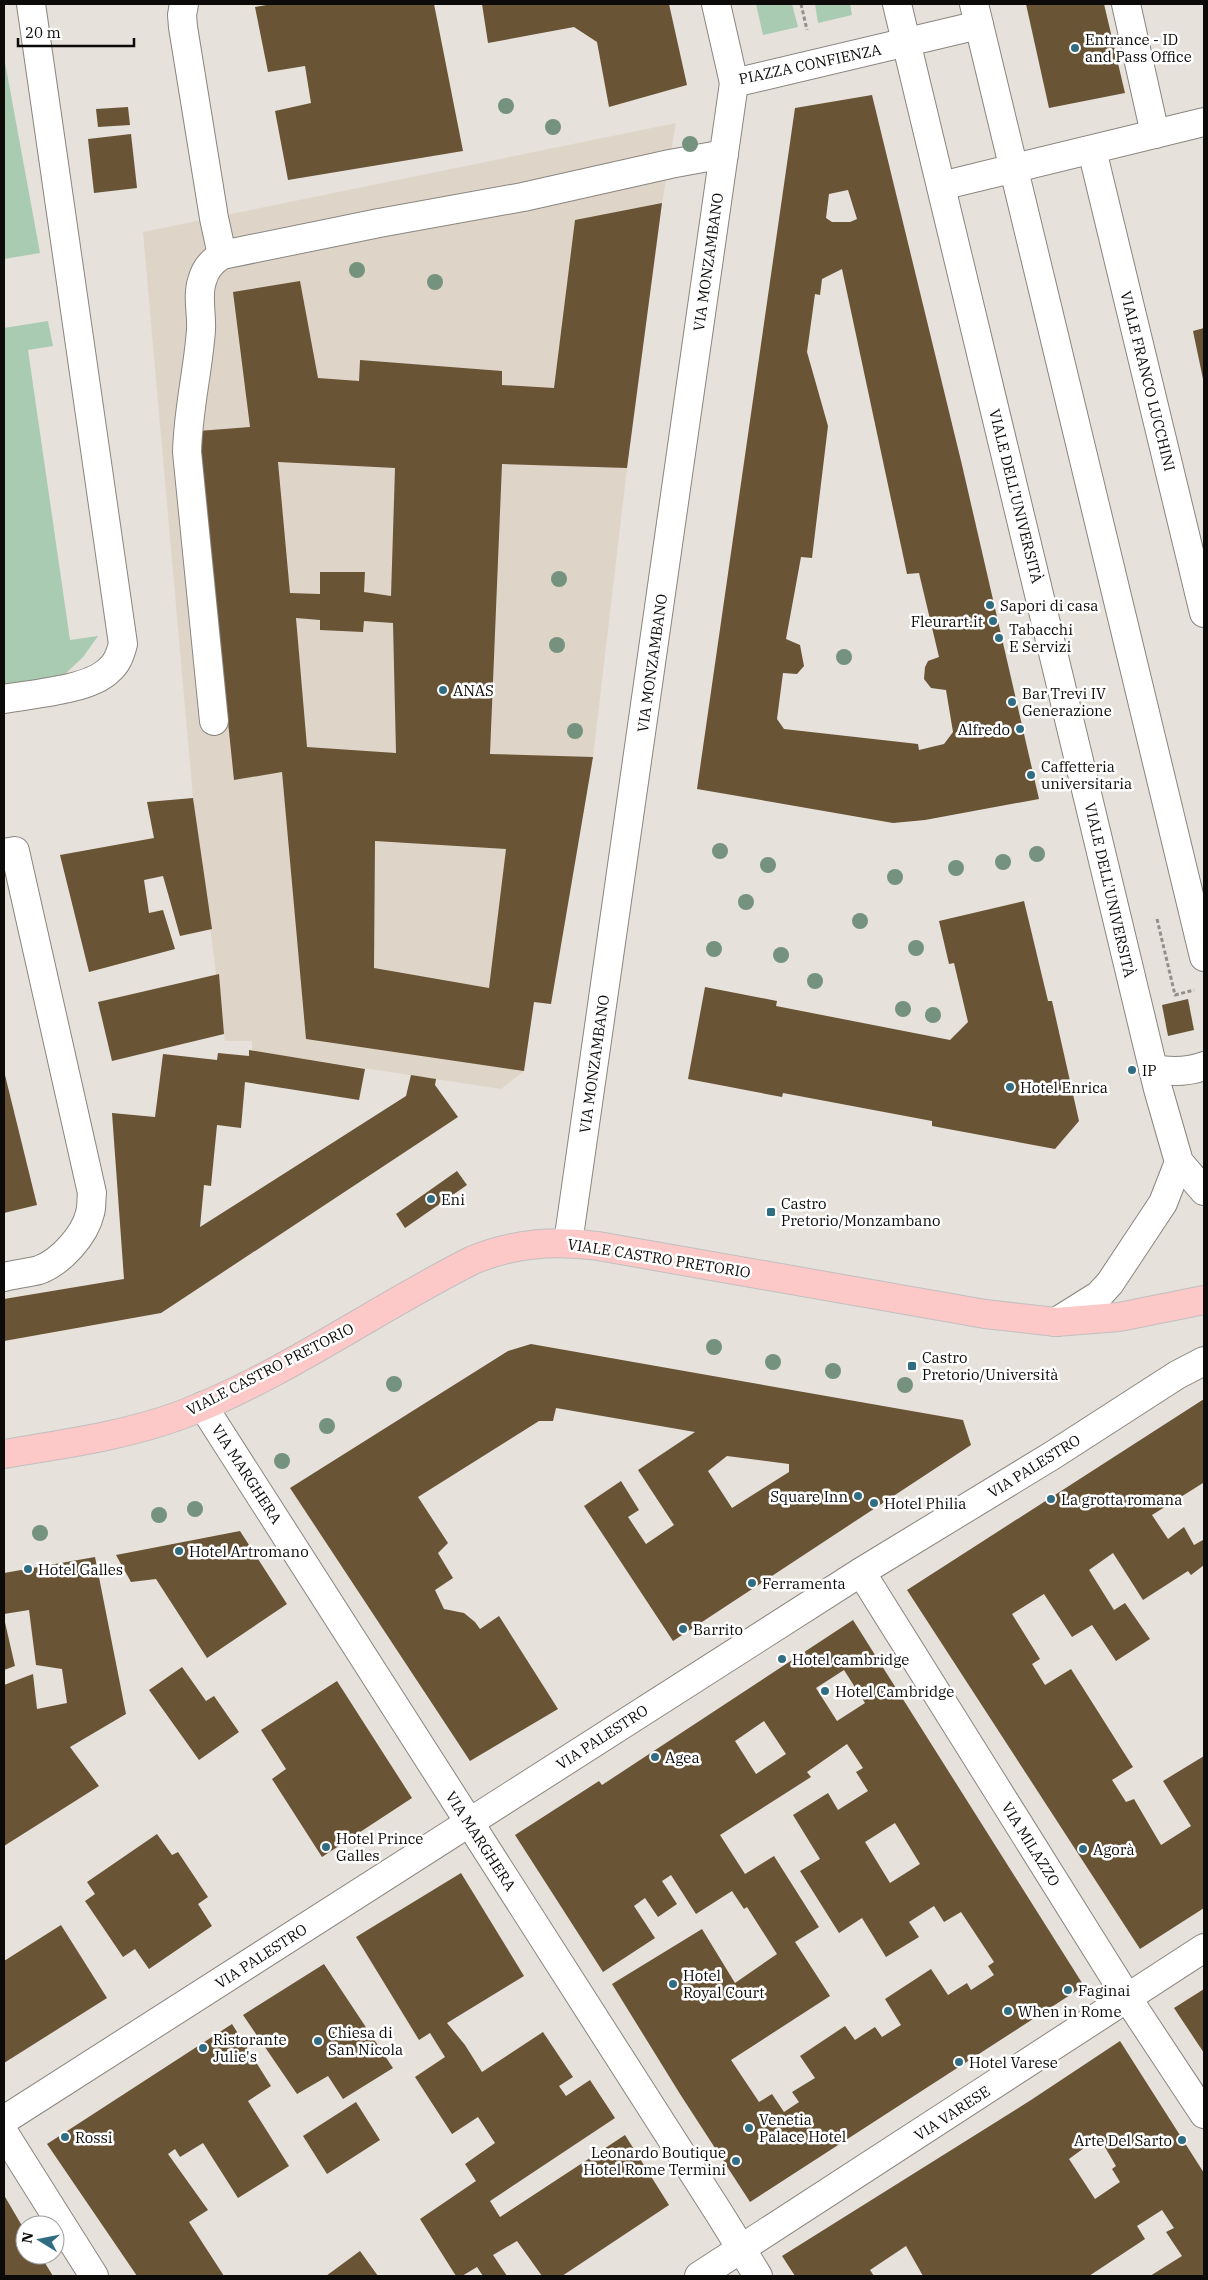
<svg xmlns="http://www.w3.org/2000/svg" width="1208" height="2280" font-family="'IBM Plex Serif',serif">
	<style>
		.built { fill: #ded5c8 }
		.green { fill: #a8cbb2 }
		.building { fill: #6a5436; fill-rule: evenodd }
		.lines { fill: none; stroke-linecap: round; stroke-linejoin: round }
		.minor-casing { stroke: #8a857f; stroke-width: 30 }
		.major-casing { stroke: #c0c0bf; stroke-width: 30 }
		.path { stroke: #938f8a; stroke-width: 3; stroke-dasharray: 4 2.5; stroke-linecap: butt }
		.minor { stroke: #fff; stroke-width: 28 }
		.major { stroke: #fdc8c8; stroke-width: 28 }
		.tree { fill: #74927d }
		.poi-dot { fill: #306d83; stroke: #fff; stroke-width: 2 }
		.labels { text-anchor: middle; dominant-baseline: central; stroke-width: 5; stroke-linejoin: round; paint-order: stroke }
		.poi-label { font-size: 15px; fill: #0d0b09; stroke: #fff; text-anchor: start }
		.street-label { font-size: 15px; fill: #0d0b09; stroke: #fff }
	</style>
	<rect width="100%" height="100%" fill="#e6e1da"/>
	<polygon class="built" points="676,123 662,203 627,468 593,757 551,1004 534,1002 524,1071 501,1089 252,1051 252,1041 225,1041 193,798 143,232"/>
	<g class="green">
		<polygon points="756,4 792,4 798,27 763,35"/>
		<polygon points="815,4 850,4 852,15 818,23"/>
		<polygon points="4,57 40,253 4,259"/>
		<polygon points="48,321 53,346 28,350 70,640 98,636 83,657 63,676 4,686 4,328"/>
	</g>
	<g class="building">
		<polygon points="272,4 434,4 463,151 288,180 275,111 311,103 305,66 268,72 255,7"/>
		<polygon points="482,4 669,4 687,85 609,107 597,42 574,27 488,43"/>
		<polygon points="1026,4 1104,4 1125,93 1049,108"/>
		<path d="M872,95l90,370 77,334 -114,21 -32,3 -196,-34 98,-681zM848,190l9,29 -7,3h-18l-6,-4 3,-24zM842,269l65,305 12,-1 20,84 -11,4 -3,6 -1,12 7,9 15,2 7,42 -9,12 -25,6 -1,-6 -134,-15 -7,-10 6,-46 14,1 7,-8 -4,-21 -14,-6 15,-82 11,1 16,-132 -21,-74 8,-58 5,1 2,-16z"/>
		<polygon points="128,107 130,125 98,127 96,109"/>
		<polygon points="131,134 137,188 94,193 88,139"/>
		<path d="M662,203l-35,265 -125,-4 -12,290 103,3 -42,247 -17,-2 -10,69 -218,-32 -24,-267 -48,8 -36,-349 52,-4 -17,-135 67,-11 18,97 41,3 1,-21 142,11v14l52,3 21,-168zM278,462l117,6 -4,128 -27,-4 1,-20h-45v22l-30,-1zM296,618l24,2v10l43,2 1,-11 29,2 3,130 -89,-6zM375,841l131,8 -17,139 -115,-20z"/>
		<polygon points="1204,328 1204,379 1203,379 1193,331"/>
		<polygon points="193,798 212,929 180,936 163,876 144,880 149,913 163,910 175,949 89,972 60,855 154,838 147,802"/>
		<polygon points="1024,901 1048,1001 1052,1001 1079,1121 1055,1149 932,1126 932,1121 783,1093 782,1097 688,1079 705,987 777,1001 776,1006 950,1040 968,1022 954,963 949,964 939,921"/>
		<polygon points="219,974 224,1034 112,1061 98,1002"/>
		<polygon points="1188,999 1194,1030 1168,1036 1162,1005"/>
		<polygon points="249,1050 365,1069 359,1100 245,1082 241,1128 217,1125 211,1186 204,1185 200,1227 406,1096 411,1075 436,1079 435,1085 458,1117 161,1313 4,1341 4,1299 124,1279 112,1113 155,1117 163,1054 217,1060 218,1053 249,1056"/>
		<polygon points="4,1071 37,1205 4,1213"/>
		<polygon points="457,1171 467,1185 405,1228 396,1214"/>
		<path d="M531,1344l432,76 8,25 -298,196 -89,-135 37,-25 18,29 -11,7 18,27 28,-19 -36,-55 57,-38 -139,-24 -3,13h-14l-121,76 30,46 -10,10 15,25 -18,12 9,19 20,4 11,9 5,7 19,-13 59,93 -88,52 -180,-273 218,-137zM727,1456l62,8v8l-57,36 -24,-37z"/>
		<polygon points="1204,1399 1204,1485 1203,1483 1152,1515 1168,1539 1184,1527 1194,1545 1203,1540 1204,1565 1191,1575 1188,1571 1143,1600 1113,1553 1089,1570 1114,1610 1125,1603 1150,1639 1116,1661 1092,1625 1072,1637 1044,1594 1012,1614 1040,1659 1032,1664 1045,1685 1071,1669 1133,1767 1112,1780 1126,1802 1134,1799 1161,1845 1191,1826 1163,1781 1204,1756 1204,1908 1140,1949 907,1590"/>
		<polygon points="240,1531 287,1604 207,1658 156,1579 131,1582 116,1555"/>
		<polygon points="95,1557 126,1714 70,1747 99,1786 4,1846 4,1685 33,1674 37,1709 67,1703 62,1669 36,1665 29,1610 4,1614 4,1573"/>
		<polygon points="4,1618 15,1666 4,1670"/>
		<path d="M853,1620l231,366 -334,216 -70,-108 -68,-110 90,-55 33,54 42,-29 -30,-47 -3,2 -12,-18 -36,23 -25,-39 -9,6 15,23 -19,13 -13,-19 -11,8 21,32 -52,34 -88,-137 84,-54 3,4zM844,1670l21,33 -28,18 -21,-33zM764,1721l22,33 -30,20 -21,-33zM847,1744l16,24 -7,4 12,19 -30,19 -10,-17 -35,22 27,44 -20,12 39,62 23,-15 24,39 33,-20 -10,-15 25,-16 10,16 17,-10 33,50 -6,4 6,9 -23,15 -4,-7 -19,12 -17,-26 -46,30 16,26 -19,12 -7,-10 -20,13 -10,-14 -45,30 15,22 -23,14 7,10 -15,10 -12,-18 -13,8 -28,-42 99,-64 -35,-54 24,-15 -45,-71 -29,18 -25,-39 91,-58 -4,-5zM895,1823l25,41 -30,19 -25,-41z"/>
		<polygon points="182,1667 206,1701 214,1696 239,1732 199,1760 149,1690"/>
		<polygon points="337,1681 412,1798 322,1857 272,1779 286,1769 261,1730"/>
		<polygon points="157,1834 172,1855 178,1852 208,1897 198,1904 212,1926 149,1969 135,1949 123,1957 85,1901 95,1894 87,1882"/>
		<polygon points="461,1873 524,1976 447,2023 465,2045 482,2072 543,2032 573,2077 559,2086 566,2096 590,2080 615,2118 490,2201 500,2217 625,2135 669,2205 562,2276 542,2276 517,2241 493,2255 507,2276 483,2276 477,2267 462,2276 456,2276 420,2219 476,2181 465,2164 495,2143 478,2117 452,2134 415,2077 445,2057 430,2033 419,2040 356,1937"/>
		<polygon points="61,1925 107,1998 4,2063 4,1961"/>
		<polygon points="324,1964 393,2068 343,2099 328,2076 297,2094 243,2015"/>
		<polygon points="1204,1989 1204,2053 1174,2008"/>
		<polygon points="232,2024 271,2086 248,2101 289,2166 238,2198 203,2143 180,2157 175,2149 168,2154 208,2210 189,2222 224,2276 137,2276 47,2144"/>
		<path d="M1120,2041l84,132v103h-54l32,-20 -16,-24 8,-4 -12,-18 -25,16 8,13 -56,37h-166l-17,-30 -36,24 4,6h-79l-13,-20 249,-156zM1099,2137l17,29 -4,3 8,13 -25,17 -26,-40z"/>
		<polygon points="356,2102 380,2140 327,2174 303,2136"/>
		<polygon points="4,2195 25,2231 25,2255 40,2255 53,2276 4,2276"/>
		<polygon points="360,2251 378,2276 326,2276"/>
	</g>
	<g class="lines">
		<defs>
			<g id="minor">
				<polyline points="184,4 182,15 183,27 214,218 222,255"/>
				<polyline points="716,4 734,83 979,25"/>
				<polyline points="897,4 1158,1089 1179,1162 1204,1191"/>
				<polyline points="974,4 1204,957"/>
				<polyline points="1126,4 1155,134"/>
				<polyline points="1092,150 1204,613"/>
				<polyline points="941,186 1204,122"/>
				<path d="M4,699c27,-5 84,-9 104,-28 9,-7 12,-16 15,-27l-92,-640"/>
				<path d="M214,721l-27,-269c1,-42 11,-81 14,-122 1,-16 -4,-34 1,-49 3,-12 10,-20 20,-26l157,-32 144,-26 147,-33 54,-10"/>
				<path d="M4,853l11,-2 77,342c-1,6 0,14 -2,20 -5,22 -29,49 -51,57 -11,3 -24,4 -35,7"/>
				<path d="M1153,1069c17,3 35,3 51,-3"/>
				<polyline points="568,1243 734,83"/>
				<polyline points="1056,1322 1099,1295 1110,1283 1163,1203 1179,1162"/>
				<polyline points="203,1406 719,2213 758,2276"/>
				<polyline points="861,1572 1128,1999 1204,2114"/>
				<polyline points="4,2120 861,1572 1053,1455 1177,1375 1204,1361"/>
				<polyline points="4,2133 94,2276"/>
				<polyline points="699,2276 1204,1948"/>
			</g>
			<path id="major" d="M4,1454c59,-10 120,-18 177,-39 103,-39 194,-106 292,-155 41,-17 81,-20 125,-14l387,68 71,8 63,-5 85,-17"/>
		</defs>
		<use href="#minor" class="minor-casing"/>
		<use href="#major" class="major-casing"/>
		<g class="path">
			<polyline points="801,4 807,30"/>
			<polyline points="1157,919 1175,995 1194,990"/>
		</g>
		<use href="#minor" class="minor"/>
		<use href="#major" class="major"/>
	</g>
	<g class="tree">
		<circle cx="506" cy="106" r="8"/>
		<circle cx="553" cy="127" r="8"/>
		<circle cx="690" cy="144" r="8"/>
		<circle cx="357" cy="270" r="8"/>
		<circle cx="435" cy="282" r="8"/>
		<circle cx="559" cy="579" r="8"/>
		<circle cx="557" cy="645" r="8"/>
		<circle cx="844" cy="657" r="8"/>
		<circle cx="575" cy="731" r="8"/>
		<circle cx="720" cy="851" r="8"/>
		<circle cx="1037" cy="854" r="8"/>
		<circle cx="1003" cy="862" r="8"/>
		<circle cx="768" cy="865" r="8"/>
		<circle cx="956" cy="868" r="8"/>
		<circle cx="895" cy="877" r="8"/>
		<circle cx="746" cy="902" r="8"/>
		<circle cx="860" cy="921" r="8"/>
		<circle cx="916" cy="948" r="8"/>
		<circle cx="714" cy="949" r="8"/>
		<circle cx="781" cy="955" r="8"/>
		<circle cx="815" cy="981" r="8"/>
		<circle cx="903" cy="1009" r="8"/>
		<circle cx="933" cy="1015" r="8"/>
		<circle cx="714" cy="1347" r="8"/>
		<circle cx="773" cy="1362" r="8"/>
		<circle cx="833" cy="1371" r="8"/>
		<circle cx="394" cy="1384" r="8"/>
		<circle cx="905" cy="1385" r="8"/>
		<circle cx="327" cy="1426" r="8"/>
		<circle cx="282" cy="1461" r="8"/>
		<circle cx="195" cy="1509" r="8"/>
		<circle cx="159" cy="1515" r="8"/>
		<circle cx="40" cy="1533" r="8"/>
	</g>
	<g class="poi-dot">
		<circle cx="1075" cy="48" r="5"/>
		<circle cx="990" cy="605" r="5"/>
		<circle cx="993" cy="621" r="5"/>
		<circle cx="999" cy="638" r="5"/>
		<circle cx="443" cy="690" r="5"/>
		<circle cx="1012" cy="702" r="5"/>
		<circle cx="1020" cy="729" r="5"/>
		<circle cx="1031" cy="775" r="5"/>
		<circle cx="1132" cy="1070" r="5"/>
		<circle cx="1010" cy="1087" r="5"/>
		<circle cx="431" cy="1199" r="5"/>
		<rect x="766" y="1207" width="10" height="10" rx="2.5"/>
		<rect x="907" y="1361" width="10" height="10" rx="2.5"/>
		<circle cx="858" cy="1496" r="5"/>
		<circle cx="1051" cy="1499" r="5"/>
		<circle cx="874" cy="1503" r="5"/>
		<circle cx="179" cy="1551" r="5"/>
		<circle cx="28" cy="1569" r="5"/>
		<circle cx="752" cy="1583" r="5"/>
		<circle cx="683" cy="1629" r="5"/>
		<circle cx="782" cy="1659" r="5"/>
		<circle cx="825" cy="1691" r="5"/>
		<circle cx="655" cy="1757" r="5"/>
		<circle cx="326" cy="1847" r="5"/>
		<circle cx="1083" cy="1849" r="5"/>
		<circle cx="673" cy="1984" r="5"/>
		<circle cx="1068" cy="1990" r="5"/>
		<circle cx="1008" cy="2011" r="5"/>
		<circle cx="318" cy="2041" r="5"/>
		<circle cx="203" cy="2048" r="5"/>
		<circle cx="959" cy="2062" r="5"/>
		<circle cx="749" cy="2128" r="5"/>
		<circle cx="65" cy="2137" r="5"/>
		<circle cx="1182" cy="2140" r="5"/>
		<circle cx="736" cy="2161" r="5"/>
	</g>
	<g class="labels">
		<g class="poi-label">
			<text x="1085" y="39">Entrance - ID<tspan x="1085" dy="17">and Pass Office</tspan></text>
			<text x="1000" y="605">Sapori di casa</text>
			<text x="983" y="621" text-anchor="end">Fleurart.it</text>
			<text x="1009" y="629">Tabacchi<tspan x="1009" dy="17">E Servizi</tspan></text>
			<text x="453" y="690">ANAS</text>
			<text x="1022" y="693">Bar Trevi IV<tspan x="1022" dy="17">Generazione</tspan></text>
			<text x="1010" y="729" text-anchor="end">Alfredo</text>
			<text x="1041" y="766">Caffetteria<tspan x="1041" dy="17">universitaria</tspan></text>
			<text x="1142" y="1070">IP</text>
			<text x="1020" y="1087">Hotel Enrica</text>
			<text x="441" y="1199">Eni</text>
			<text x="781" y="1203">Castro<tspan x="781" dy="17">Pretorio/Monzambano</tspan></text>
			<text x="922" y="1357">Castro<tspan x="922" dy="17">Pretorio/Università</tspan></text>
			<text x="848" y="1496" text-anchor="end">Square Inn</text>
			<text x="1061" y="1499">La grotta romana</text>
			<text x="884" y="1503">Hotel Philia</text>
			<text x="189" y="1551">Hotel Artromano</text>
			<text x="38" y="1569">Hotel Galles</text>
			<text x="762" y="1583">Ferramenta</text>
			<text x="693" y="1629">Barrito</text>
			<text x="792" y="1659">Hotel cambridge</text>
			<text x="835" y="1691">Hotel Cambridge</text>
			<text x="665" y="1757">Agea</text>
			<text x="336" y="1838">Hotel Prince<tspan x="336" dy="17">Galles</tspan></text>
			<text x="1093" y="1849">Agorà</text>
			<text x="683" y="1975">Hotel<tspan x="683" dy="17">Royal Court</tspan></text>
			<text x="1078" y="1990">Faginai</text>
			<text x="1018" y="2011">When in Rome</text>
			<text x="328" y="2032">Chiesa di<tspan x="328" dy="17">San Nicola</tspan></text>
			<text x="213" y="2039">Ristorante<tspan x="213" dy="17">Julie's</tspan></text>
			<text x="969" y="2062">Hotel Varese</text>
			<text x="759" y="2119">Venetia<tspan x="759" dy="17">Palace Hotel</tspan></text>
			<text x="75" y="2137">Rossi</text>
			<text x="1172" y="2140" text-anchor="end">Arte Del Sarto</text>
			<text x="726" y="2152" text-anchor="end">Leonardo Boutique<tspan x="726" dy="17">Hotel Rome Termini</tspan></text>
		</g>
		<g class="street-label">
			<text transform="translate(810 64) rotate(-12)">PIAZZA CONFIENZA</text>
			<text transform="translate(708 262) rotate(-82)">VIA MONZAMBANO</text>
			<text transform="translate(1148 381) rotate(76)">VIALE FRANCO LUCCHINI</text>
			<text transform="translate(1016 496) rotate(76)">VIALE DELL'UNIVERSITÀ</text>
			<text transform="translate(652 663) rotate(-82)">VIA MONZAMBANO</text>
			<text transform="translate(1110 890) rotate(77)">VIALE DELL'UNIVERSITÀ</text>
			<text transform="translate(594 1064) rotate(-82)">VIA MONZAMBANO</text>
			<text transform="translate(659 1258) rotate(9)">VIALE CASTRO PRETORIO</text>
			<text transform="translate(270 1369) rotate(-27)">VIALE CASTRO PRETORIO</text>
			<text transform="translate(1034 1466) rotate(-32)">VIA PALESTRO</text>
			<text transform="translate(247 1474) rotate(57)">VIA MARGHERA</text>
			<text transform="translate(602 1737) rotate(-33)">VIA PALESTRO</text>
			<text transform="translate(481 1841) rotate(57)">VIA MARGHERA</text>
			<text transform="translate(1031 1844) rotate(58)">VIA MILAZZO</text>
			<text transform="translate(261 1956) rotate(-33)">VIA PALESTRO</text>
			<text transform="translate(952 2113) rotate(-33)">VIA VARESE</text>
		</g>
	</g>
	<rect width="1208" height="2280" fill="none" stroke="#0d0b09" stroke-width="10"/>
	<g transform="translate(40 2240) rotate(280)"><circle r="24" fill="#ffffff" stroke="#9e9d9d"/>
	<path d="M0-4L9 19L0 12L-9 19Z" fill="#306d83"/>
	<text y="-8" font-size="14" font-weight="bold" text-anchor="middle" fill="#0d0b09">N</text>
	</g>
	<path d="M18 38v8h116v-8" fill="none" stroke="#0d0b09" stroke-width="2.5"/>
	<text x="25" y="38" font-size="15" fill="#0d0b09" stroke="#ffffff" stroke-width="4" paint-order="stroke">20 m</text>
</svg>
